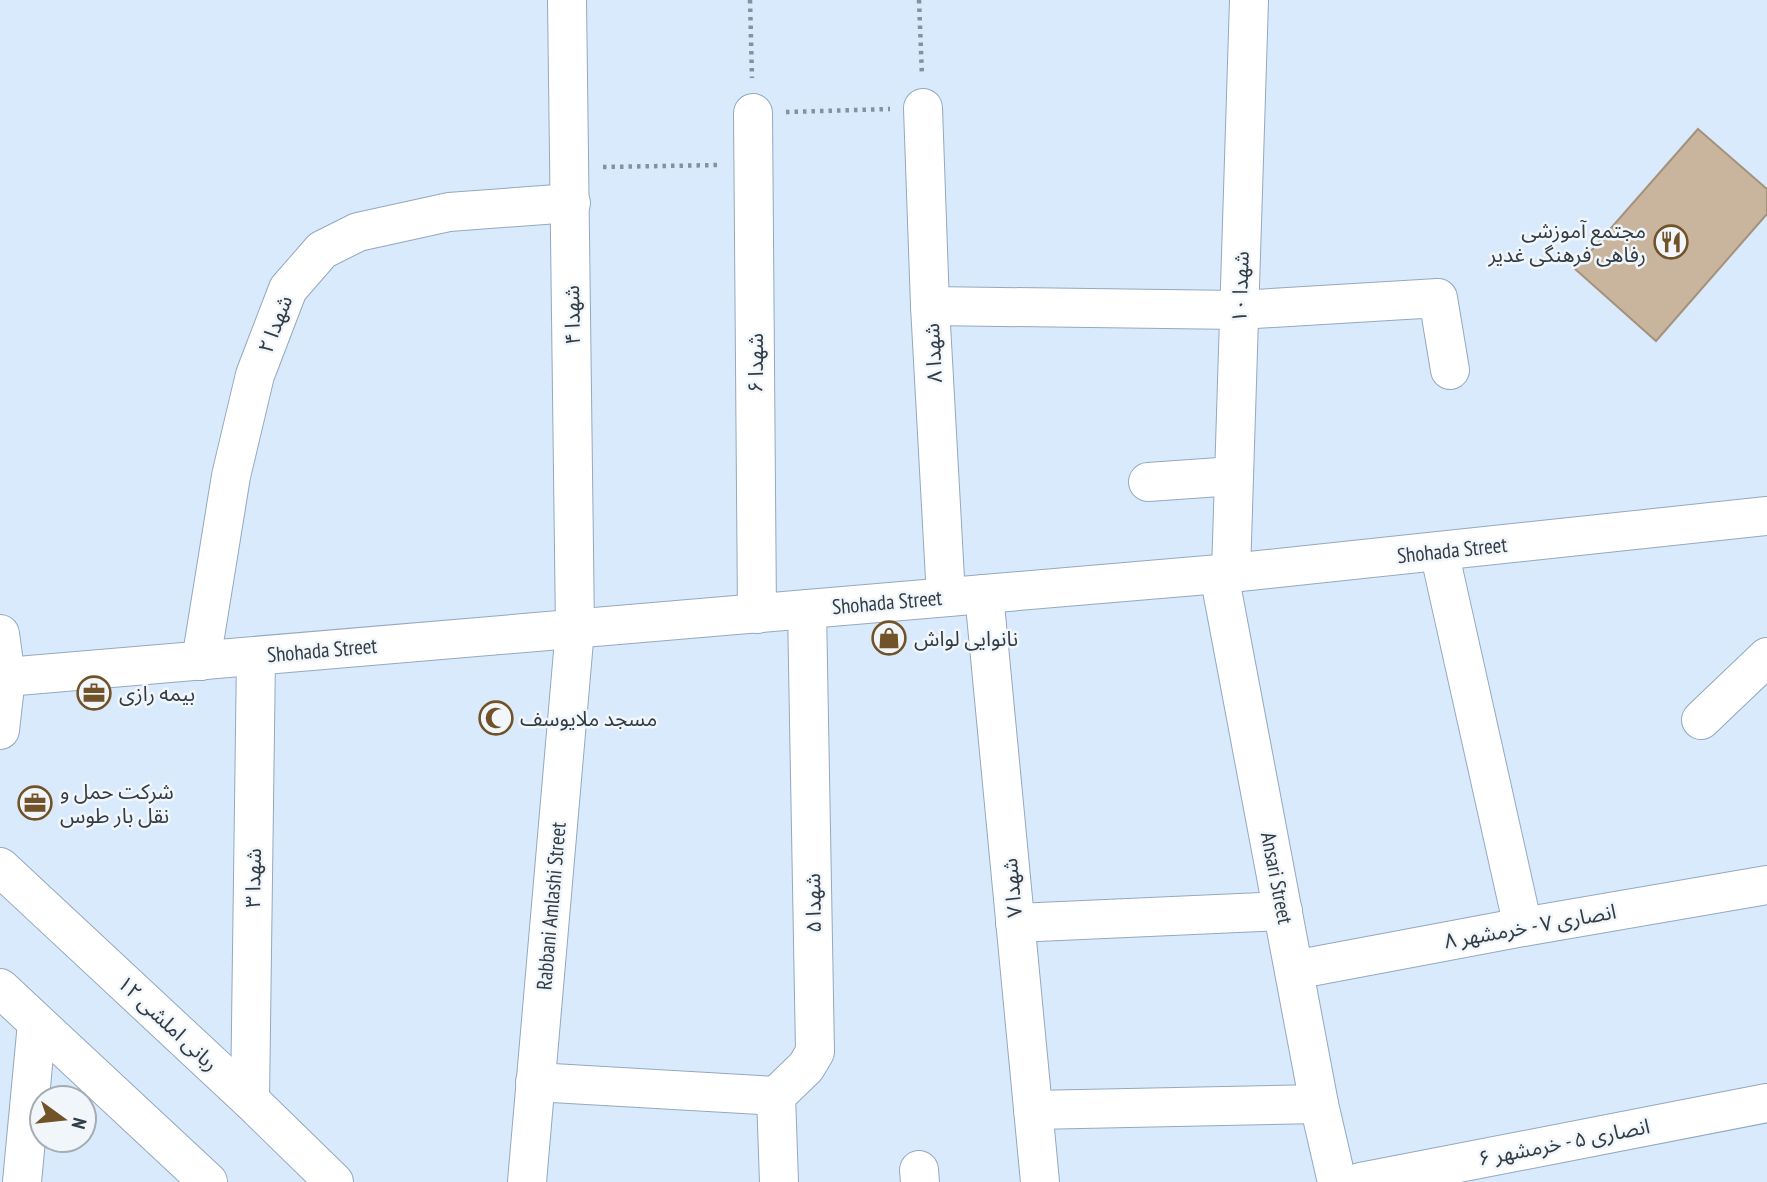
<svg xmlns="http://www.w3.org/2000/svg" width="1767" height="1182" font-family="'PT Sans Narrow','Noto Sans Arabic',sans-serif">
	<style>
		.building { fill: #c9b59e; stroke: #a5927b; stroke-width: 2 }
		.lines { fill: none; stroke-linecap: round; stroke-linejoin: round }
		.minor-casing { stroke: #94a8be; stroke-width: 40 }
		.major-casing { stroke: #94a8be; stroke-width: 40 }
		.highway-casing { stroke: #94a8be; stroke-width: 40 }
		.path { stroke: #84919e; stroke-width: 4.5; stroke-dasharray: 3.5 5; stroke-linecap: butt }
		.minor { stroke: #fff; stroke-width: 38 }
		.major { stroke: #fff; stroke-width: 38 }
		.highway { stroke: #fff; stroke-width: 38 }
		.labels { text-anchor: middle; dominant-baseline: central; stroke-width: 5; stroke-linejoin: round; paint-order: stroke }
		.poi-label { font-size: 21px; fill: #333c45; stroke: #f1f6fa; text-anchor: start }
		.street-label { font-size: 21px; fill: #333c45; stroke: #f1f6fa }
	</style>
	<rect width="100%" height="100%" fill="#d9eafc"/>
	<polygon class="building" points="1698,129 1767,189 1767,214 1656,341 1575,269"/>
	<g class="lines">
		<defs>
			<g id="minor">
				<polyline points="923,108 930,306 946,597"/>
				<polyline points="753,113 757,614"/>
				<polyline points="930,306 1239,310 1438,298 1450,370"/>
				<polyline points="1148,482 1234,476"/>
				<polyline points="1439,551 1523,927"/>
				<polyline points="1231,573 1249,0"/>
				<polyline points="1219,574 1319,1104 1337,1182"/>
				<polyline points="984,594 1040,1182"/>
				<polyline points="201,661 231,476 255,375 288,289 322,250 358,232 449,212 571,203"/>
				<polyline points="1701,720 1767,657"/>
				<polyline points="0,867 250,1100 334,1182"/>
				<polyline points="1015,923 1283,911"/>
				<polyline points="1294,970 1523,927 1767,885"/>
				<polyline points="0,988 208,1182"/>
				<polyline points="535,1082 776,1096"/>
				<polyline points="250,1100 256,656"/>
				<polyline points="1033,1110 1319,1104"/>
				<polyline points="919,1170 920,1182"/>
				<polyline points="22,1182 37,1023"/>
				<polyline points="527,1182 575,629 567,0"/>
				<polyline points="779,1182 776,1096 806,1067 815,1052 807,609"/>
				<polyline points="1361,1182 1767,1103"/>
			</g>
			<polyline id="major" points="6,677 1231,573 1767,516"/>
			<polyline id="highway" points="0,634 6,677 0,730"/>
		</defs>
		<use href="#minor" class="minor-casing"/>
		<use href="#major" class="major-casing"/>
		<use href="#highway" class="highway-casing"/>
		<g class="path">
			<polyline points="750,0 752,78"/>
			<polyline points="919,0 922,76"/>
			<polyline points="786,112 890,109"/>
			<polyline points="603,167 720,165"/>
		</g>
		<use href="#minor" class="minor"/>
		<use href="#major" class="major"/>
		<use href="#highway" class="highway"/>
	</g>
	<defs>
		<symbol id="restaurant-ring" viewBox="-11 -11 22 22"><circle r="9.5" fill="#f1f6fa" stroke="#725228" stroke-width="1.5"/><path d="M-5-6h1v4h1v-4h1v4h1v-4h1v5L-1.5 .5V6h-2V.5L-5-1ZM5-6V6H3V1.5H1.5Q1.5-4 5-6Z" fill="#725228"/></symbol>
		<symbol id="shop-ring" viewBox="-11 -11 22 22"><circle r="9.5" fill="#f1f6fa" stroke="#725228" stroke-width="1.5"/><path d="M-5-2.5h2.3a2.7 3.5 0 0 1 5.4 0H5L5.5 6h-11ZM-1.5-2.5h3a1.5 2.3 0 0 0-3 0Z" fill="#725228"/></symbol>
		<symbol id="office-ring" viewBox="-11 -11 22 22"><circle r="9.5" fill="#f1f6fa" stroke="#725228" stroke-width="1.5"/><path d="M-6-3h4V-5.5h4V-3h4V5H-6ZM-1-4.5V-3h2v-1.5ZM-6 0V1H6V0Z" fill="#725228"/></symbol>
		<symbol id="mosque-ring" viewBox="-11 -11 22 22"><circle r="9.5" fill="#f1f6fa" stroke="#725228" stroke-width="1.5"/><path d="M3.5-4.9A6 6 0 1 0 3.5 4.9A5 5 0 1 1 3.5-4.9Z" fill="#725228"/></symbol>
	</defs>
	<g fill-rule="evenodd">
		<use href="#restaurant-ring" x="1652" y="223" width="38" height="38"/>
		<use href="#shop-ring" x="870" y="619" width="38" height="38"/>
		<use href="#office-ring" x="75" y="674" width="38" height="38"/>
		<use href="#mosque-ring" x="477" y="699" width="38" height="38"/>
		<use href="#office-ring" x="16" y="784" width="38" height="38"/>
	</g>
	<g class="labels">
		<g class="poi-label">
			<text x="1646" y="230" text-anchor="end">مجتمع آموزشی<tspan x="1646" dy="24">رفاهی فرهنگی غدیر</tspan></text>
			<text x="914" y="638">نانوایی لواش</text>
			<text x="119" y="693">بیمه رازی</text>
			<text x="520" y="718">مسجد ملایوسف</text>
			<text x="60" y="791">شرکت حمل و<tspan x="60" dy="24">نقل بار طوس</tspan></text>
		</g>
		<g class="street-label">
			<text transform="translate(1240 287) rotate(-88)">شهدا ۱۰</text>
			<text transform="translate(572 315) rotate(-91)">شهدا ۴</text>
			<text transform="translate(275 324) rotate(-69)">شهدا ۲</text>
			<text transform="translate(933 353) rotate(-93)">شهدا ۸</text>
			<text transform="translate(755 363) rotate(-90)">شهدا ۶</text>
			<text transform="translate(1452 550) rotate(-6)">Shohada Street</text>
			<text transform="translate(887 602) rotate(-5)">Shohada Street</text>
			<text transform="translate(322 650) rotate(-5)">Shohada Street</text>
			<text transform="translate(253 878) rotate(-89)">شهدا ۳</text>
			<text transform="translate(1277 878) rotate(79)">Ansari Street</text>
			<text transform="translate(1012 888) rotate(-95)">شهدا ۷</text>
			<text transform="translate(813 903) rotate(-91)">شهدا ۵</text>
			<text transform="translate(551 906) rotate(-85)">Rabbani Amlashi Street</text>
			<text transform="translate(1530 926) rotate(-10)">انصاری ۷ - خرمشهر ۸</text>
			<text transform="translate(168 1023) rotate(43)">ربانی املشی ۱۲</text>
			<text transform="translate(1564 1142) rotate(-11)">انصاری ۵ - خرمشهر ۶</text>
		</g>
	</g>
	<g transform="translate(63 1119) rotate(105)"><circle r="33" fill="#f1f6fa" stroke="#a5acb2" stroke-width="2"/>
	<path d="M0-5L12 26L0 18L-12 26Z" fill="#725228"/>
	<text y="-10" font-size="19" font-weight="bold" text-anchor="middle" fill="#333c45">N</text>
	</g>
</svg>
